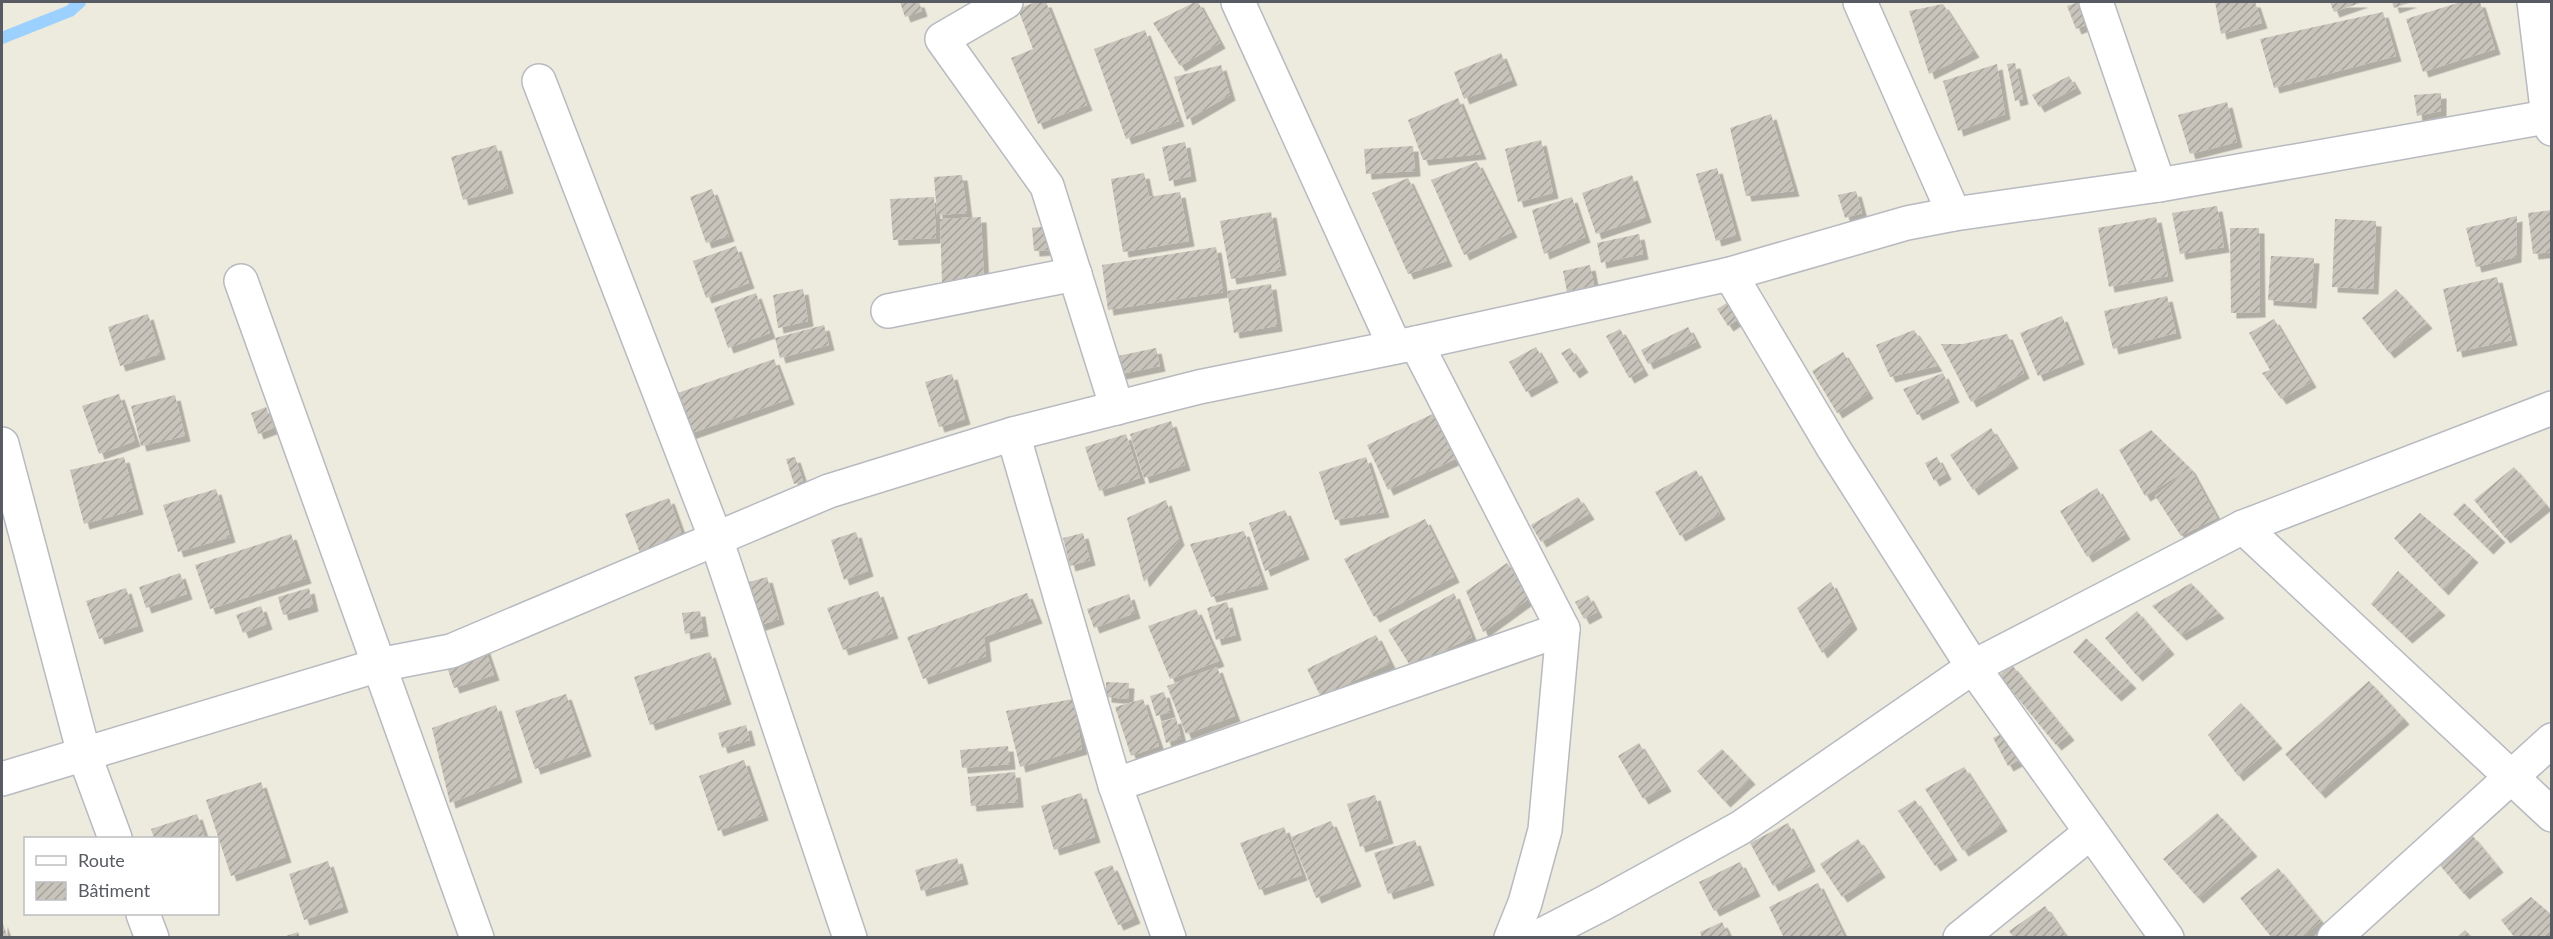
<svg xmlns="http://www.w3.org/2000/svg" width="2553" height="939" font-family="Lato,sans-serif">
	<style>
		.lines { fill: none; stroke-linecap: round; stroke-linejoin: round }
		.stream { stroke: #9cd0ff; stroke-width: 12 }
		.building { fill: url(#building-hatch); filter: url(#shadow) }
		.minor-casing { stroke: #b7bac0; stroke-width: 36 }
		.minor { stroke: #fff; stroke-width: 33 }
	</style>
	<defs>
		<pattern id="building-hatch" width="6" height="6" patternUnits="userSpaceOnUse" patternTransform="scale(1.5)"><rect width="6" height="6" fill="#c8c4bb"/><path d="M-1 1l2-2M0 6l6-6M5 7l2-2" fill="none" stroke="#a5a29b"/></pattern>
		<filter id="shadow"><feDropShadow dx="5.5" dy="5.5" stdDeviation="0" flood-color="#0004"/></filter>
	</defs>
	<rect width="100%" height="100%" fill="#edeade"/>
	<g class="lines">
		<polyline class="stream" points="2,38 70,11 80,2"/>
	</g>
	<g class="building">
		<polygon points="900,2 919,2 922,11 905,17"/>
		<polygon points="1036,2 1046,2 1087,105 1038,124 1011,58 1033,49 1018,9"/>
		<polygon points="1195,2 1198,2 1220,43 1180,66 1153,23"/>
		<polygon points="2079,2 2087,2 2096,21 2076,29 2067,6"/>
		<polygon points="2215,2 2255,2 2262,23 2221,34"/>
		<polygon points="2330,2 2363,2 2334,12"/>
		<polygon points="2392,2 2412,2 2394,8"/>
		<polygon points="2461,2 2480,2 2495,49 2423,72 2406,19"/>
		<polygon points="1943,4 1974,52 1929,74 1909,11"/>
		<polygon points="2383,12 2396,56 2274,88 2260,39"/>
		<polygon points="1145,30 1179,121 1126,139 1094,49"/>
		<polygon points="1501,53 1512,80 1464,99 1454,72"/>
		<polygon points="2015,63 2023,99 2015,101 2007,64"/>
		<polygon points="1997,64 2005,114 1958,131 1943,81"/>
		<polygon points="1221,65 1230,95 1187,120 1174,77"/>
		<polygon points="2069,76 2076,88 2039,107 2032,95"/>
		<polygon points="2441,93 2441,111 2417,116 2414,95"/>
		<polygon points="1458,98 1481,154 1423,160 1408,120"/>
		<polygon points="2227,102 2237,142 2190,154 2178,115"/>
		<polygon points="1771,114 1794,191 1746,196 1730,128"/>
		<polygon points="1541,140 1553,193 1518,202 1505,149"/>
		<polygon points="1185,142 1191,176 1169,181 1162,147"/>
		<polygon points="496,145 508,188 463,200 451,157"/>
		<polygon points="1413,146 1415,171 1366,174 1364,149"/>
		<polygon points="1477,162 1512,232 1464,255 1431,180"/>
		<polygon points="1717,168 1736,235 1716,241 1696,174"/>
		<polygon points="1144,173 1149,197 1180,192 1189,241 1123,252 1111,179"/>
		<polygon points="962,175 967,213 937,215 934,177"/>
		<polygon points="1632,175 1646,217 1596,234 1582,193"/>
		<polygon points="1408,178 1447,261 1408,274 1372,193"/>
		<polygon points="712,189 729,236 706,243 690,197"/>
		<polygon points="1856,191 1862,213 1845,218 1838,195"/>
		<polygon points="934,197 936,238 893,240 890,199"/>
		<polygon points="1572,197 1585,237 1544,254 1532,210"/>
		<polygon points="2217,206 2224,247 2180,254 2172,213"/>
		<polygon points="2552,210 2552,252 2533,254 2528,213"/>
		<polygon points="1271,212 1281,270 1231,279 1220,221"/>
		<polygon points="2517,216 2516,257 2476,267 2466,228"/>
		<polygon points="981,217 984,281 942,282 940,219"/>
		<polygon points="2156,217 2168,276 2109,287 2098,228"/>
		<polygon points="2335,219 2376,221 2373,289 2332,287"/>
		<polygon points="1047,226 1049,250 1034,251 1032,228"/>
		<polygon points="2230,228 2259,228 2260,312 2231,313"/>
		<polygon points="1639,234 1643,254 1601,263 1597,243"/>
		<polygon points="736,246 749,283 706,298 693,261"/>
		<polygon points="1216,247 1223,292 1108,310 1102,265"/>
		<polygon points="2271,256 2314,258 2311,303 2268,300"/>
		<polygon points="1590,265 1594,285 1567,292 1563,271"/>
		<polygon points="2497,277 2512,340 2457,352 2443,289"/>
		<polygon points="1271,284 1277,326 1234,333 1227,291"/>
		<polygon points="803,289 808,321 778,328 773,295"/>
		<polygon points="2396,289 2427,323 2389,353 2362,318"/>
		<polygon points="756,293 770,333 728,348 714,308"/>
		<polygon points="2167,296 2176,333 2113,349 2104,311"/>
		<polygon points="1732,300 1743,316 1728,326 1717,309"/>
		<polygon points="148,314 160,354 120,366 108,327"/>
		<polygon points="2062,316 2079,359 2038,376 2020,333"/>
		<polygon points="2274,319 2311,382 2281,399 2262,373 2270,370 2249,333"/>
		<polygon points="824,325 829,345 780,358 775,338"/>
		<polygon points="1688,327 1696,342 1648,364 1641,350"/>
		<polygon points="1620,329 1643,370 1629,378 1606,336"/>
		<polygon points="1914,330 1937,366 1890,377 1876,345"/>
		<polygon points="2007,334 2024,373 1971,402 1941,344 1963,344"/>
		<polygon points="1536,347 1553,377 1526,392 1509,362"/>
		<polygon points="1156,348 1160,366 1116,375 1113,357"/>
		<polygon points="1570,348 1583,367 1574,373 1561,353"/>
		<polygon points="1843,352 1868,393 1837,413 1812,371"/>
		<polygon points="774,359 789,399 689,434 675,394"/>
		<polygon points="1943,373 1954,397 1917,415 1903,389"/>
		<polygon points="952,374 965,419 939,427 925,382"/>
		<polygon points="119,394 135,441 99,454 82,406"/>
		<polygon points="175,395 185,436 141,446 131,406"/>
		<polygon points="266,407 274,428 258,434 251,413"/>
		<polygon points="1439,411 1460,457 1388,490 1367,445"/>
		<polygon points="1171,421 1185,465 1144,478 1130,434"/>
		<polygon points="1991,428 2013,463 1973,490 1950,455"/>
		<polygon points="2151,430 2190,468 2217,518 2181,536 2155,496 2190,468 2145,496 2119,450"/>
		<polygon points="1126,434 1140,478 1099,491 1085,447"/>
		<polygon points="124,457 138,509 84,524 70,470"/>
		<polygon points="795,457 803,481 794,484 786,459"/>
		<polygon points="1366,457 1384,512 1335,520 1319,472"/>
		<polygon points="1937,457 1946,474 1934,481 1925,463"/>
		<polygon points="2514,467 2546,505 2505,538 2474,500"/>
		<polygon points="1696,470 1720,514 1680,536 1655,492"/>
		<polygon points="2097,488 2125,534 2087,557 2060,511"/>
		<polygon points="216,489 230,537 178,552 163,505"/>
		<polygon points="1578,497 1589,514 1541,542 1531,525"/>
		<polygon points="669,498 683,537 640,553 625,514"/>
		<polygon points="1166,500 1179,540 1144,582 1127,518"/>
		<polygon points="2464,503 2500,537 2488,549 2453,514"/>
		<polygon points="1285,510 1304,554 1265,571 1249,523"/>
		<polygon points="2420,513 2473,557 2443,590 2394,538"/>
		<polygon points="1425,519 1454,577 1374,617 1344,559"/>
		<polygon points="1244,531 1263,584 1211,597 1190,544"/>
		<polygon points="856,532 868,571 844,580 831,540"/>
		<polygon points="1083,533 1090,560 1070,566 1063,538"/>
		<polygon points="291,534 306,578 210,609 195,565"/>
		<polygon points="1507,563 1534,595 1483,632 1466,591"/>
		<polygon points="2398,571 2440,610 2407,638 2371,604"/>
		<polygon points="180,573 187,594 146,608 139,587"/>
		<polygon points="767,577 779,619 755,627 742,584"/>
		<polygon points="1831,582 1852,624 1822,653 1797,608"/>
		<polygon points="2191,583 2219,613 2181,635 2152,606"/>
		<polygon points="126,588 138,626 99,639 86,601"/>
		<polygon points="309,588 313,606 283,615 278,597"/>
		<polygon points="878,591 893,633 843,650 827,608"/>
		<polygon points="1027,593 1037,618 984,637 986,656 923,679 907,637"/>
		<polygon points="1454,593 1472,637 1411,667 1388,630"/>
		<polygon points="1129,594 1135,613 1094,628 1087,609"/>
		<polygon points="1588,595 1597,612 1584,619 1575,602"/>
		<polygon points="1227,602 1236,635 1216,640 1207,608"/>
		<polygon points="261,606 267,624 243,633 236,615"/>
		<polygon points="1196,609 1219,661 1170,679 1148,626"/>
		<polygon points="700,611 703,631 685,634 682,613"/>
		<polygon points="2137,611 2169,649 2137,676 2105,638"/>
		<polygon points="1376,635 1390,663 1321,697 1307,669"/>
		<polygon points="2086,638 2131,683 2116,696 2073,652"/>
		<polygon points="484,646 494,675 454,688 444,658"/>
		<polygon points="710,652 726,699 650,725 634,677"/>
		<polygon points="2012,665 2069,735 2056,745 1999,675"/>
		<polygon points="1217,667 1235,716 1186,734 1167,686"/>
		<polygon points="2369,681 2404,719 2320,793 2285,754"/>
		<polygon points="1106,682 1129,683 1128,699 1106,697"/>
		<polygon points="1164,692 1170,712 1156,716 1150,696"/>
		<polygon points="566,694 586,751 535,769 515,711"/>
		<polygon points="1073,699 1082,749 1020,767 1006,711"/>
		<polygon points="1143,699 1159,746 1131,756 1115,707"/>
		<polygon points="2241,703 2277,743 2238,776 2208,735"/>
		<polygon points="496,705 517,777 450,803 432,728"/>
		<polygon points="1176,718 1181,738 1166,743 1161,722"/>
		<polygon points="746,725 750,740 722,748 718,733"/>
		<polygon points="2011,729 2026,756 2008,766 1993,738"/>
		<polygon points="1639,743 1666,786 1643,799 1618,756"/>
		<polygon points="1008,746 1010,764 962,768 960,750"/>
		<polygon points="1722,749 1750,779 1725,802 1697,771"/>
		<polygon points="744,760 763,815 718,831 699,776"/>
		<polygon points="1964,767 2002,826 1963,851 1925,789"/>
		<polygon points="1015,772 1018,802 971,806 968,777"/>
		<polygon points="261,782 286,857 231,876 206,800"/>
		<polygon points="1081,793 1095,837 1054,850 1041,806"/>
		<polygon points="1375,795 1388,838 1360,847 1347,804"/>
		<polygon points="1915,800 1952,855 1935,866 1898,811"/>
		<polygon points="2217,813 2252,851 2198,898 2163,859"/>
		<polygon points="197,814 205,838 154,838 151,829"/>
		<polygon points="1331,821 1356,881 1316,898 1291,837"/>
		<polygon points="1788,823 1810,866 1773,886 1750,843"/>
		<polygon points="1284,827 1302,875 1259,890 1240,843"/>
		<polygon points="2472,835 2498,867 2464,894 2438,863"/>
		<polygon points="1858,839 1880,872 1842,897 1820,864"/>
		<polygon points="1415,840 1429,880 1388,894 1374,853"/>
		<polygon points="957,858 963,879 921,891 915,870"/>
		<polygon points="328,861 343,907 304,920 289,874"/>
		<polygon points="1740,862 1755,891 1714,911 1699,882"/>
		<polygon points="1112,865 1135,918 1118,925 1094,872"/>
		<polygon points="2278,868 2321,921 2300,938 2272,938 2240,898"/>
		<polygon points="1818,883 1844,936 1784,938 1769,907"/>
		<polygon points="2531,897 2552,915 2552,929 2542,938 2515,938 2501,920"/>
		<polygon points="2045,906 2067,938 2014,938 2009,931"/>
		<polygon points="2,921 8,938 2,938"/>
		<polygon points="1722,922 1730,938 1702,938 1700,932"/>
		<polygon points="2465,930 2473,938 2456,938"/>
		<polygon points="298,932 300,938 283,938 283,937"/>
	</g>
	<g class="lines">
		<defs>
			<g id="minor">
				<polyline points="1006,2 942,39 1047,186 1117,408"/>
				<polyline points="1238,2 1395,347"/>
				<polyline points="1860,2 1954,214"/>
				<polyline points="2096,2 2159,185"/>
				<polyline points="2534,2 2548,117 2552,129"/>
				<polyline points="539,81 716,539 850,938"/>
				<polyline points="1730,274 1834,449 1973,667 2167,938"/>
				<polyline points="241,281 477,938"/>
				<polyline points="888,311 1075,274"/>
				<polyline points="1416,343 1563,629 1545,830 1525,903 1511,938"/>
				<polyline points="1013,434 1115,785 1169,938"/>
				<polyline points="2,444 84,754 115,838"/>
				<polyline points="2243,527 2552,815"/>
				<polyline points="2,779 379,665 451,651 829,491 1013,434 1199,387 1416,343 1730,274 1907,223 1954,214 2159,185 2552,116"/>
				<polyline points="1115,785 1563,629"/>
				<polyline points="143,914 152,938"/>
				<polyline points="1536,938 1604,903 1740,828 1973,667 2243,527 2552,408"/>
				<polyline points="1960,938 2091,832"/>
				<polyline points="2334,938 2552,740"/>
			</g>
		</defs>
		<use href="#minor" class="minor-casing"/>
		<use href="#minor" class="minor"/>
	</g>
	<rect width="2553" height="939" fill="none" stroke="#585c62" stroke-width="6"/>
	<rect x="24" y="837" width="195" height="78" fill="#ffffff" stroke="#bcbec0" stroke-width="1.5"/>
	<rect x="36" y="856" width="30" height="9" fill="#ffffff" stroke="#bcbec0" stroke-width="1.5"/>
	<text x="78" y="867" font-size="18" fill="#585c62">Route</text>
	<rect x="36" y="882" width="30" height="18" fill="url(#building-hatch)" stroke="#bcbec0" stroke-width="1.5"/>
	<text x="78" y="897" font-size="18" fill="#585c62">Bâtiment</text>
</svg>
